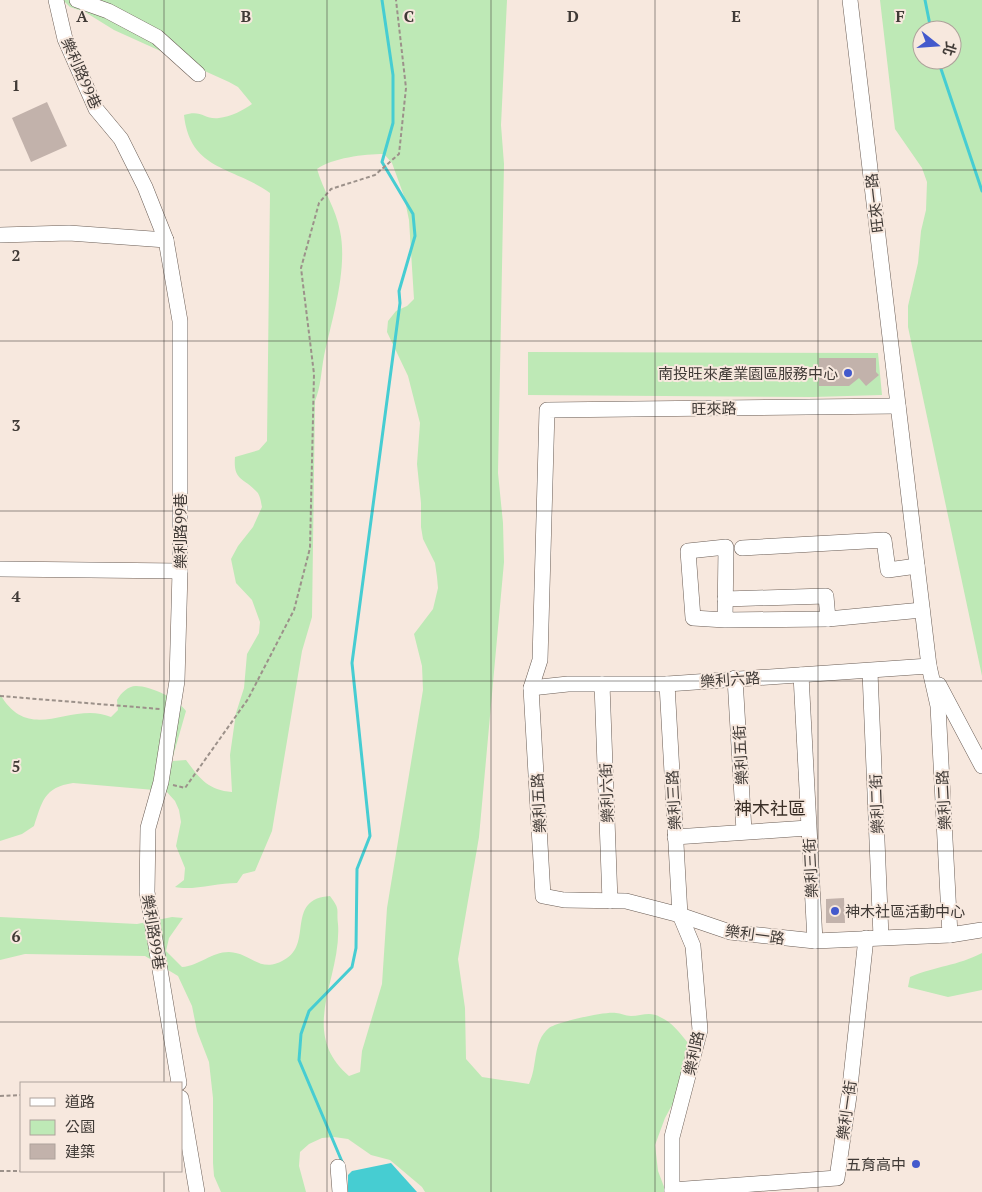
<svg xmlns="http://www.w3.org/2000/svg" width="982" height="1192" font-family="'PT Serif','Noto Sans TC',serif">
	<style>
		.green { fill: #bee9b6; fill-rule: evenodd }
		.water { fill: #46cdd2 }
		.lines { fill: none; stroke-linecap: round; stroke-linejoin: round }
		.stream { stroke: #46cdd2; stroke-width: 3 }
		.building { fill: #c2b2ab }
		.minor-casing { stroke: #6a5d55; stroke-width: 16 }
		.path { stroke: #9c918a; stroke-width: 2; stroke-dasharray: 4 2.5; stroke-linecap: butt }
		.minor { stroke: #fff; stroke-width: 15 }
		.grid { fill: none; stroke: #403a36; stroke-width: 1; stroke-opacity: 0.55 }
		.poi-dot { fill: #4359cc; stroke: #f7e8de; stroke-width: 2 }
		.labels { text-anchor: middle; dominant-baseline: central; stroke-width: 4; stroke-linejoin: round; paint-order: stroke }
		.street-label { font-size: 15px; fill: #403a36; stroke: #f7e8de }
		.poi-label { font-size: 15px; fill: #403a36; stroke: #f7e8de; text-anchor: end }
		.quarter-label { font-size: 18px; fill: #3b3028; stroke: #f7e8de }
		.grid-label { font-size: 16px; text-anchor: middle; font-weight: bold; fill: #403a36; stroke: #f7e8de; stroke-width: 4; stroke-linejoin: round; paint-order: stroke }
	</style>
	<rect width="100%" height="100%" fill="#f7e8de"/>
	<g class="green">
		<path d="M63,0h444l-6,125 3,39 -6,309 5,50 1,39 -25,275 -21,122 7,49 1,51 16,18 47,7c9,-18 3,-42 20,-56 8,-6 57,-17 67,-15 5,0 9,3 15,3 10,0 19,-5 29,1 12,5 20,16 28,26l-10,51 -13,24 -10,27 3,26 8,21h-241l-3,-5 -32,-27 -19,-5 -23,-16 -14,-2 -12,1 -13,6 -9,8 -1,14 7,26h-85l-7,-16 -1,-13v-65l-4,-36 -12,-31 -5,-25 -14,-30 -33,-20 -120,-2 -25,6v-43l137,7 35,-7 11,1 -14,20 -3,13 16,16c17,-1 29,-15 47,-15 24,1 31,24 58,6 25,-16 -1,-59 43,-62 11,15 6,12 8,28 4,55 -41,107 11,152l11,-4 2,-21 20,-67 5,-76 36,-218 -1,-24 -8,-32 19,-25 5,-21 -1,-11 -2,-14 -12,-24 -2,-12v-24l-4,-39 3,-41 -12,-47 -21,-44 1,-11 8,-10 11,-5 7,-7 -5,-79 -5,-24 -12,-33 -8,-9c-20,0 -52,4 -67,15 6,21 19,40 23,62 8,38 -8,88 -16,125 -3,16 -3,30 -9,45l-3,216 -10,34 -30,180 -17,40 -12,3 -6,9c-20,0 -45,8 -62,4l9,-7 1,-12 -9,-22 5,-24 -2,-12 -4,-9 -9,-10 -93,-8c-29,4 -31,19 -39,43l-12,8 -22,7v-147c30,52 71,6 111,23l7,-7 -1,-10c4,-7 11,-14 19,-14 15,0 42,13 50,25l-16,56 3,-6 13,-1c14,19 22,30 46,32l-2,-37 6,-42 8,-25 3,-34 12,-21 1,-11 -8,-22 -16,-17 -5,-24 7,-13 15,-19 9,-20c-1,-5 -2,-12 -5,-15 -14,-15 -24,-11 -22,-35l24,-7 8,-9 3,-248c-37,-27 -80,-22 -86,-78 18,-6 20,5 35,3 11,-1 25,-8 33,-14l-14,-17 -9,-5 -115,-52 -29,-18 -15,-5z"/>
		<path d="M880,0h102v676l-74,-349v-21l10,-43 3,-32 5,-21 1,-28 -5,-14 -27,-39zM922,30h30v30h-30z"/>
		<polygon points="528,352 878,353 882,395 813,397 528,395"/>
		<path d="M982,953v37l-34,7 -40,-10 2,-10c26,-11 47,-11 72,-24z"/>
	</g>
	<polygon class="water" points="391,1163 417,1192 348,1192 348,1175 352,1171"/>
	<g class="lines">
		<g class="stream">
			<polyline points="925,0 931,30"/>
			<polyline points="938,60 982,191"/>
			<polyline points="343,1164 299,1060 301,1034 309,1011 352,967 356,948 357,869 370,836 352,663 400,303 399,291 415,236 413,214 382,162 393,123 393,75 382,0"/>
		</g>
	</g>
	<g class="building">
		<polygon points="47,102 67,146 31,162 12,118"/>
		<polygon points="819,358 876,358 876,372 879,375 866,386 859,378 849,386 819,386"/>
		<polygon points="844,898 845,923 826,923 826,899"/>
	</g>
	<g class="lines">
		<defs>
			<g id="minor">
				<polyline points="56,0 65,39 96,109 121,139 145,187 166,240 180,321 180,571 177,681 161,782 148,828 147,892 179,1083"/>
				<polyline points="77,0 108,11 157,37 198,74"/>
				<polyline points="850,0 929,666 938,706 950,935"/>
				<polyline points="0,235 69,233 166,240"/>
				<polyline points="898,406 547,410 540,660 531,688 543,896 564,900 626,901 680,915 730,932 815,941 950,935 982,930"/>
				<polyline points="742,548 884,540 888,570 917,566"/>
				<polyline points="0,569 180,571"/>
				<polyline points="725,599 826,596 828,619"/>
				<polyline points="725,620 693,618 688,551 726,547 725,620 828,619 922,610"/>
				<polyline points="870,672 881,937"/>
				<polyline points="801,675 815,941"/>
				<polyline points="735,678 744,831"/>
				<polyline points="602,684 610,901"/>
				<polyline points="667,684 680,915 693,946 700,1030 672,1137 672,1192"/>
				<polyline points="939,685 982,766"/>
				<polyline points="531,688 568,684 667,684 929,666"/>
				<polyline points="675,837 808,828"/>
				<polyline points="181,1098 197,1192"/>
				<polyline points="338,1167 340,1192"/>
				<polyline points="672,1190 837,1178 849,1096 866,938"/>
			</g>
		</defs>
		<use href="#minor" class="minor-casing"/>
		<g class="path">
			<polyline points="0,696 160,709"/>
			<polyline points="173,785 185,788 248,699 294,610 310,548 314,374 301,268 319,203 331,189 375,175 399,154 406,88 396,0"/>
			<polyline points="0,1096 21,1095"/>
			<polyline points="0,1171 180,1171"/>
		</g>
		<use href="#minor" class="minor"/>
	</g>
	<path class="grid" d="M164,0v1083M327,0v1192M491,0v1192M655,0v1192M818,0v1192M0,170h982M0,341h982M0,511h982M0,681h982M0,851h982M0,1022h982M164,1171v21"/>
	<g class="poi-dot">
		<circle cx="848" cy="373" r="5"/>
		<circle cx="835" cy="911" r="5"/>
		<circle cx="916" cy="1164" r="5"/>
	</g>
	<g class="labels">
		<g class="street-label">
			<text transform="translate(82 73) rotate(66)">樂利路99巷</text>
			<text transform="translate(874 203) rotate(-97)">旺來一路</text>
			<text transform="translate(714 408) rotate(-1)">旺來路</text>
			<text transform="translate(180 531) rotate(-90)">樂利路99巷</text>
			<text transform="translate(730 679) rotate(-4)">樂利六路</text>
			<text transform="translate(740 755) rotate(-93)">樂利五街</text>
			<text transform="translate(606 793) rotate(-92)">樂利六街</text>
			<text transform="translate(673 800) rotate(-93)">樂利三路</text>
			<text transform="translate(943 800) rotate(-93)">樂利二路</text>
			<text transform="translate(538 803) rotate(-93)">樂利五路</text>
			<text transform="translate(876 804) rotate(-92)">樂利二街</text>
			<text transform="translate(810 868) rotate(-93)">樂利三街</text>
			<text transform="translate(154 932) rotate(81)">樂利路99巷</text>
			<text transform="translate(755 934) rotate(8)">樂利一路</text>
			<text transform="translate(693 1053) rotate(-78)">樂利路</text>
			<text transform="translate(846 1110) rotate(-82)">樂利一街</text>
		</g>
		<g class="poi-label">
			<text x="838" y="373">南投旺來產業園區服務中心</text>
			<text x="845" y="911" text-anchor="start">神木社區活動中心</text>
			<text x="906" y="1164">五育高中</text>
		</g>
		<g class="quarter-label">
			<text x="770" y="808">神木社區</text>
		</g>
	</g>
	<g class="grid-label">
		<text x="82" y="22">A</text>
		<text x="246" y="22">B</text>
		<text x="409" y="22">C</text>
		<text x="573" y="22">D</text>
		<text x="736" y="22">E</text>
		<text x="900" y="22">F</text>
		<text x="16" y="91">1</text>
		<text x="16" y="261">2</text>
		<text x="16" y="431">3</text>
		<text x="16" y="602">4</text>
		<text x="16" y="772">5</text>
		<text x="16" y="942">6</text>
	</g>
	<rect x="20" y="1082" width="162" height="90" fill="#f7e8de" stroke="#aea29b"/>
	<rect x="30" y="1098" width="25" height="8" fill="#ffffff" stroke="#aea29b"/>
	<text x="65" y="1107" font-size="15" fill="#403a36">道路</text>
	<rect x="30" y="1120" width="25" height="15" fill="#bee9b6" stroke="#aea29b"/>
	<text x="65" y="1132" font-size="15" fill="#403a36">公園</text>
	<rect x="30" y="1144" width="25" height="15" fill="#c2b2ab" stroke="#aea29b"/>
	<text x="65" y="1157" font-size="15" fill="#403a36">建築</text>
	<g transform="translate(937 45) rotate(107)"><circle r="24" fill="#f7e8de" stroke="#aea29b"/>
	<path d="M0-4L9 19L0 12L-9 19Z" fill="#4359cc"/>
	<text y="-8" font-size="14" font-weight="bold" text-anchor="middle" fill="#403a36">北</text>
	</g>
</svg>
